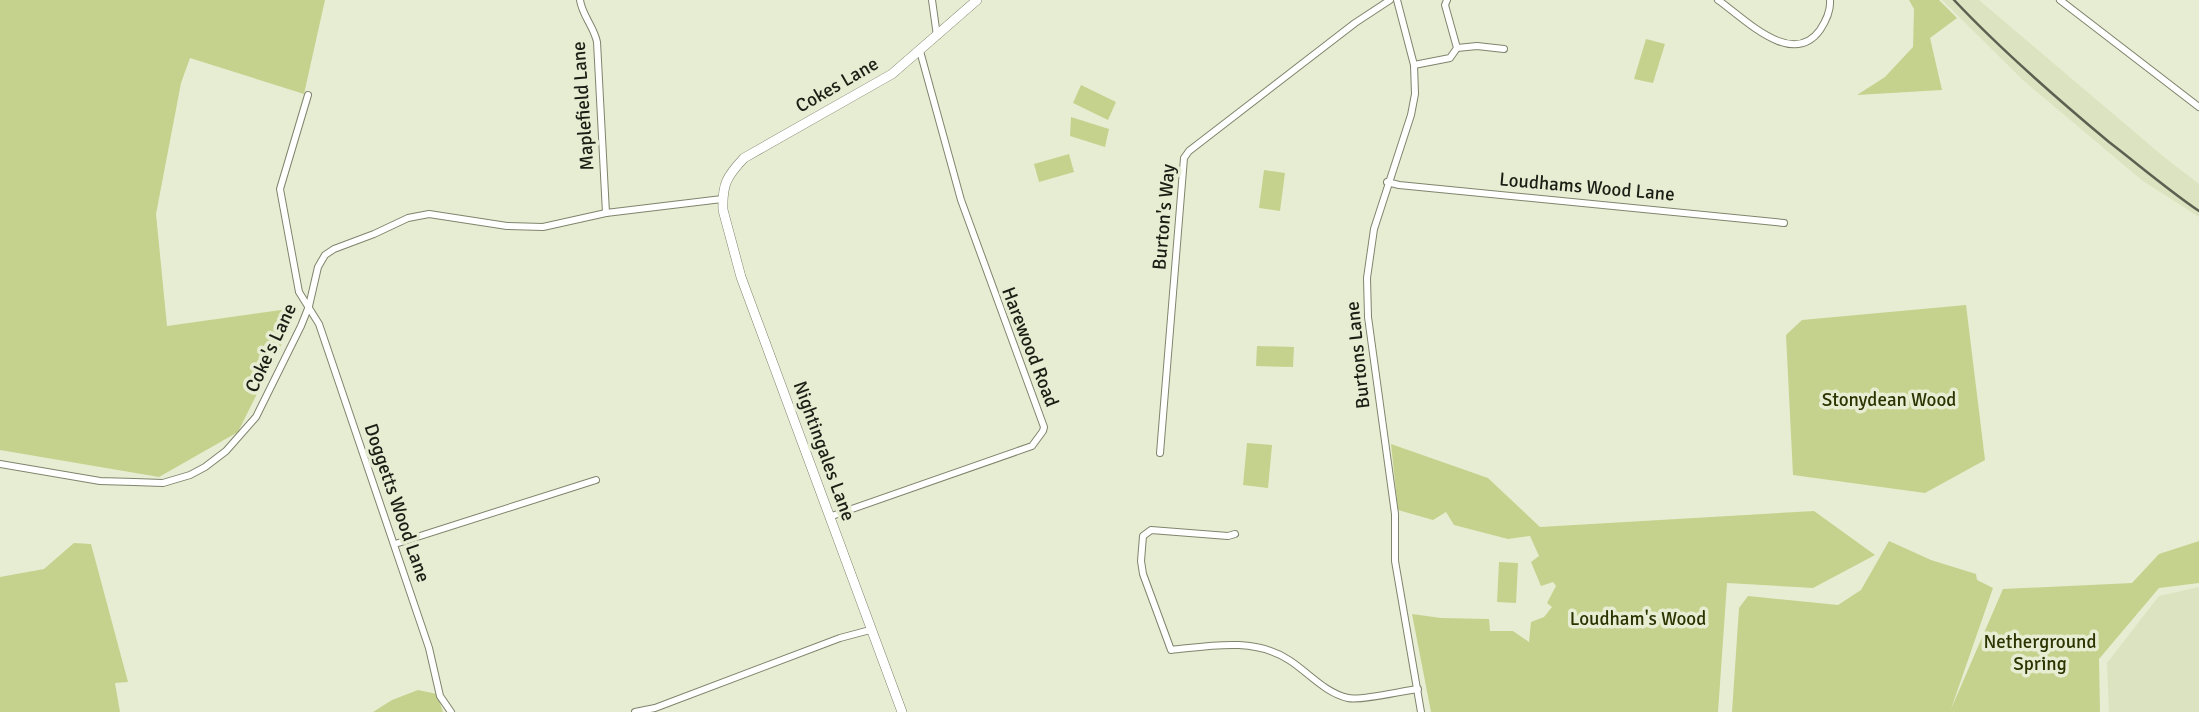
<svg xmlns="http://www.w3.org/2000/svg" width="2199" height="712" font-family="Signika,sans-serif">
	<style>
		.built { fill: #dbe3c0 }
		.green { fill: #c4d28d }
		.lines { fill: none; stroke-linecap: round; stroke-linejoin: round }
		.minor-casing { stroke: #7f846c; stroke-width: 8 }
		.secondary-casing { stroke: #7f846c; stroke-width: 10 }
		.minor { stroke: #fff; stroke-width: 6 }
		.secondary { stroke: #fff; stroke-width: 9 }
		.rail { stroke: #5d6051; stroke-width: 2.5 }
		.labels { text-anchor: middle; dominant-baseline: central; stroke-width: 7; stroke-linejoin: round; paint-order: stroke }
		.street-label { font-size: 19px; fill: #1c1e15; stroke: #e7edd2 }
		.park-label { font-size: 19px; fill: #2c3300; stroke: #e7edd2 }
	</style>
	<rect width="100%" height="100%" fill="#e7edd2"/>
	<g class="built">
		<polygon points="1942,0 1979,0 2164,157 2199,184 2199,217 2143,181 2024,81"/>
		<polygon points="2199,587 2199,712 2109,712 2107,663 2159,596"/>
	</g>
	<g class="green">
		<polygon points="0,0 325,0 304,94 190,58 181,83 156,214 167,326 281,310 295,317 238,432 159,477 0,450"/>
		<polygon points="1909,0 1939,0 1957,18 1930,38 1942,90 1857,95 1885,77 1913,47 1914,9"/>
		<polygon points="1646,39 1665,44 1653,83 1634,79"/>
		<polygon points="1081,85 1116,102 1108,120 1073,103"/>
		<polygon points="1071,117 1109,129 1105,147 1070,136"/>
		<polygon points="1069,154 1074,172 1039,182 1034,164"/>
		<polygon points="1264,170 1285,173 1280,211 1259,208"/>
		<polygon points="1966,305 1985,460 1925,493 1793,475 1786,335 1802,320"/>
		<polygon points="1257,346 1294,347 1293,367 1256,366"/>
		<polygon points="1247,443 1272,445 1268,488 1243,485"/>
		<polygon points="1391,444 1488,478 1540,527 1814,511 1875,555 1813,588 1727,583 1718,712 1431,712 1412,614 1441,618 1489,619 1490,631 1513,631 1529,642 1531,622 1544,617 1552,607 1547,603 1556,586 1553,582 1541,586 1531,562 1539,556 1530,536 1508,539 1454,525 1446,512 1433,520 1398,510"/>
		<polygon points="1889,541 1931,560 1976,574 1977,580 1993,588 1951,709 2003,589 2132,583 2159,554 2199,541 2199,583 2159,588 2099,659 2100,712 1732,712 1739,608 1748,596 1838,605 1861,590"/>
		<polygon points="74,543 91,544 128,682 115,683 120,712 0,712 0,577 44,569"/>
		<polygon points="1499,562 1518,563 1516,603 1497,602"/>
		<polygon points="418,690 437,694 443,712 373,712 392,700"/>
	</g>
	<g class="lines">
		<defs>
			<g id="minor">
				<path d="M580,0c2,15 14,27 17,42l9,171"/>
				<polyline points="932,0 937,36"/>
				<polyline points="1397,0 1414,65 1415,94 1411,115 1374,229 1367,278 1368,317 1395,514 1395,561 1421,712"/>
				<path d="M1718,0c26,18 74,69 102,30 6,-9 11,-19 10,-30"/>
				<polyline points="2060,0 2199,107"/>
				<polyline points="1457,48 1477,46 1504,49"/>
				<polyline points="1414,65 1450,58 1457,48 1445,5 1447,0"/>
				<polyline points="308,95 280,189 299,292 319,324 429,648 440,696 451,712"/>
				<polyline points="1387,182 1399,185 1784,223"/>
				<polyline points="1160,453 1184,158 1189,151 1355,23 1390,0"/>
				<polyline points="0,464 100,481 134,482 163,483 190,475 205,467 226,451 256,417 301,326 309,306 318,267 325,255 334,249 374,234 408,218 429,214 507,226 543,227 606,213 722,199"/>
				<polyline points="829,517 1032,446 1043,431 1044,427 961,200 920,51"/>
				<path d="M1235,534l-7,2 -77,-6 -8,6 -2,25 2,13 28,76c39,-4 83,-13 118,10 19,12 36,33 59,38 14,3 53,-7 70,-9"/>
				<polyline points="395,544 596,480"/>
				<polyline points="635,712 655,708 840,638 870,630"/>
			</g>
			<path id="secondary" d="M902,712l-161,-435 -18,-67c-1,-26 4,-34 21,-52l148,-84 85,-74"/>
		</defs>
		<use href="#minor" class="minor-casing"/>
		<use href="#secondary" class="secondary-casing"/>
		<use href="#minor" class="minor"/>
		<use href="#secondary" class="secondary"/>
		<path class="rail" d="M1954,0c48,51 101,97 155,142 30,23 59,48 90,69"/>
	</g>
	<g class="labels">
		<g class="street-label">
			<text transform="translate(837 85) rotate(-30)">Cokes Lane</text>
			<text transform="translate(583 106) rotate(-94)">Maplefield Lane</text>
			<text transform="translate(1587 187) rotate(5)">Loudhams Wood Lane</text>
			<text transform="translate(1164 217) rotate(-85)">Burton's Way</text>
			<text transform="translate(1030 347) rotate(69)">Harewood Road</text>
			<text transform="translate(271 348) rotate(-65)">Coke's Lane</text>
			<text transform="translate(1358 355) rotate(-96)">Burtons Lane</text>
			<text transform="translate(824 451) rotate(70)">Nightingales Lane</text>
			<text transform="translate(397 503) rotate(71)">Doggetts Wood Lane</text>
		</g>
		<g class="park-label">
			<text x="1889" y="400">Stonydean Wood</text>
			<text x="1638" y="619">Loudham's Wood</text>
			<text x="2040" y="642">Netherground<tspan x="2040" dy="22">Spring</tspan></text>
		</g>
	</g>
</svg>
